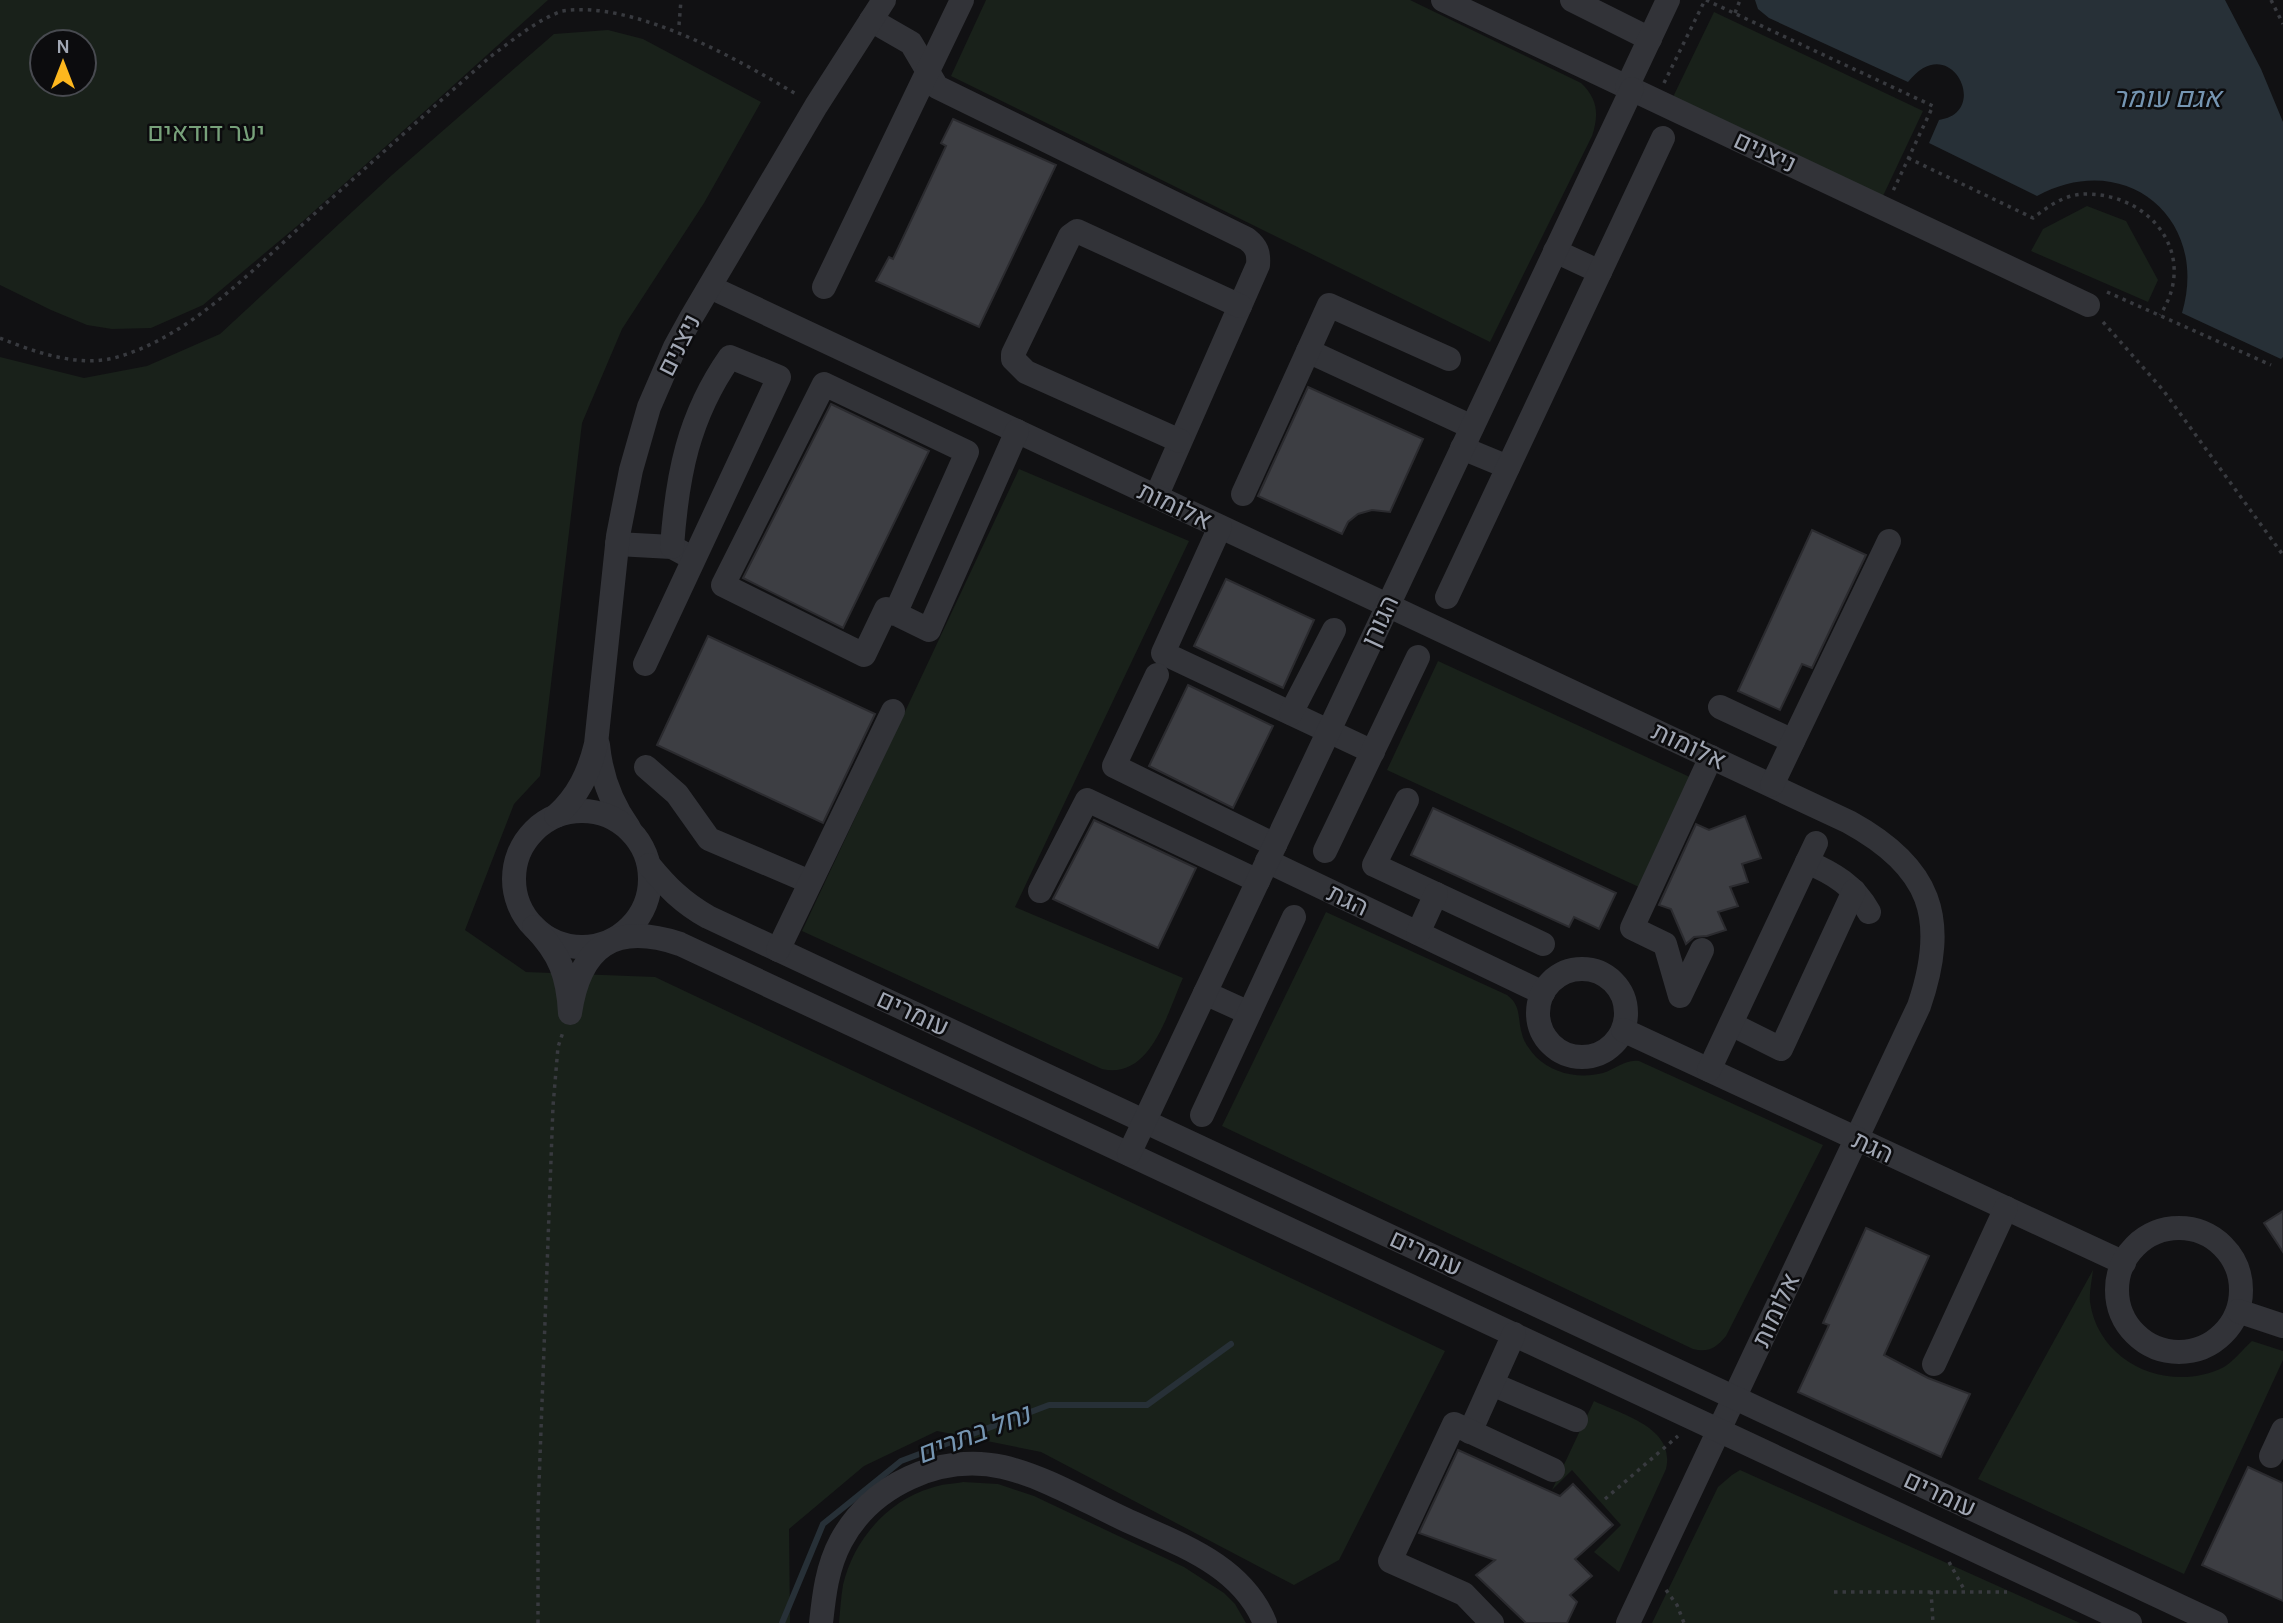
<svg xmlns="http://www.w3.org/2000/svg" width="2283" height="1623" font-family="Karla,Heebo,sans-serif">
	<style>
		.green { fill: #19211a; fill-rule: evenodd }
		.water { fill: #273037 }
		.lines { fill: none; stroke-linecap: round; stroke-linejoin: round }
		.stream { stroke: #273037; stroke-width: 6 }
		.building { fill: #3d3e43; stroke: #2b2b2f; stroke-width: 2 }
		.path { stroke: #383a3f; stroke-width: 3.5; stroke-dasharray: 3.5 5; stroke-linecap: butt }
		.minor { stroke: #323338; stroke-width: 24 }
		.labels { text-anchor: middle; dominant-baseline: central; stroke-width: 5; stroke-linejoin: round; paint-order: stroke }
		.park-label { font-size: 26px; fill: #77a17a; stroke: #0c0c0e }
		.street-label { font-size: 26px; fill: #a1a7b4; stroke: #0c0c0e }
		.water-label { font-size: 28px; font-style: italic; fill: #7595b2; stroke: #0c0c0e }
	</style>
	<rect width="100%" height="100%" fill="#111113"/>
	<g class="green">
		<path d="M0,0h548l-245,221 -100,84 -52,23 -39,1 -25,-4 -36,-15 -51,-25zM42,42h42v42h-42z"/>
		<path d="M986,0h424l171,83c17,16 18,32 11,53l-102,206 -539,-266z"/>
		<polygon points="1714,12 1923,111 1883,196 1673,97"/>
		<polygon points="608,30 643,39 761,102 704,203 622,329 582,423 540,776 514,804 465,930 526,972 655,977 1445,1351 1339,1560 1294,1585 1041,1452 937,1431 864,1466 789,1529 790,1623 0,1623 0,357 84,378 147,366 220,334 392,175 554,34"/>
		<polygon points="2087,206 2126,221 2158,280 2148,302 2031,251 2043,229"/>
		<path d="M1019,469l170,72 -174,366 168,71c-16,35 -32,102 -81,91l-300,-138z"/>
		<polygon points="1438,661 1692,778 1641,888 1387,770"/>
		<path d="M1326,912l181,83c15,11 10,23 15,39 2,9 8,16 14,23 17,17 44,22 67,16 13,-4 22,-14 36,-12l184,84 -97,191c-10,12 -18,17 -33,13l-471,-223z"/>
		<path d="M2093,1270c-1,10 -4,22 -3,32 9,63 81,92 134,65 10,-6 19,-18 28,-26l31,10v9l-99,214 -206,-95z"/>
		<path d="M1594,1401c29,14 82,27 72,68l-47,103 -25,-20 27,-27 -49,-55 -20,20z"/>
		<polygon points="1740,1470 2080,1623 1652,1623 1718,1487 1732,1475"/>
		<path d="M963,1482l35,2 36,12 150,71 40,26 11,11 11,19h-407c1,-12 2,-26 4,-38 10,-44 44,-84 88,-97 10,-4 22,-4 32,-6z"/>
	</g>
	<path class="water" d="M1755,0h470l36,69 22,53v235l-2,2 -99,-46c28,-95 -57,-165 -145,-117l-108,-53 10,-23c53,-7 11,-92 -31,-38l-139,-64 -11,-9z"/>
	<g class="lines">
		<polyline class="stream" points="782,1623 823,1524 901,1461 1049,1405 1147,1405 1231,1344"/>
	</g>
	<g class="building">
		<polygon points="953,119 1056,165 979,327 876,281 889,257 893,259 946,146 941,143"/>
		<polygon points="1308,387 1423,439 1390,512 1372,510 1358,514 1348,522 1342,534 1258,496"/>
		<polygon points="831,404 929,451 843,628 743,578"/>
		<polygon points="1812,530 1866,555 1812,668 1802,664 1780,710 1738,691"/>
		<polygon points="1226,579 1314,620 1283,688 1194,646"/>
		<polygon points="708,636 875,714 823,823 657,745"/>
		<polygon points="1188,685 1273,726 1233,808 1149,766"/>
		<polygon points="1433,808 1616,893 1599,929 1574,917 1569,927 1411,855"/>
		<polygon points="1745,816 1761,858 1742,864 1748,882 1730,887 1738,906 1718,912 1726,930 1707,936 1694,937 1686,944 1671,909 1659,905 1696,824 1709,830"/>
		<polygon points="1094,820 1196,868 1158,948 1053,899"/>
		<polygon points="2283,1211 2283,1252 2264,1223"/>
		<polygon points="1866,1228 1929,1256 1884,1355 1928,1378 1970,1394 1941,1457 1798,1392 1829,1325 1823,1323"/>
		<polygon points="1458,1450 1560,1496 1573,1484 1613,1525 1575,1559 1592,1576 1570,1595 1577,1602 1567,1623 1526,1623 1476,1575 1495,1560 1419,1533"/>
		<polygon points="2248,1467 2283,1483 2283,1601 2202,1565"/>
	</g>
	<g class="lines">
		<g class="path">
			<polyline points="1706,0 1933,106 1893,191"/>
			<polyline points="2271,0 2283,24"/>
			<polyline points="1735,13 1740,0"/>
			<polyline points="679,25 681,0"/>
			<polyline points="1664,83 1705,0"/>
			<path d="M1908,158l125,60c16,-12 32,-24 53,-24 66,0 113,62 74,121"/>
			<polyline points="2107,292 2271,365"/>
			<polyline points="2103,322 2163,390 2283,555"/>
			<path d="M0,338c34,14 77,29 114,20 76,-20 140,-90 197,-141 60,-54 119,-107 179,-160 23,-17 45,-36 72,-46 72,-11 175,48 234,83"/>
			<polyline points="1605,1499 1678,1436"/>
			<polyline points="1949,1562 1965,1591"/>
			<polyline points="1666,1590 1677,1605 1684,1623"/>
			<polyline points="1931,1591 1933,1623"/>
			<polyline points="1834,1592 2007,1592"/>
			<polyline points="538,1623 538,1511 553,1106 558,1047 563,1032"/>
		</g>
		<g class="minor">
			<polyline points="1443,0 2088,305"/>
			<polyline points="1572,0 1650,39"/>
			<path d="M871,20l40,23 26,44 310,152c10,8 12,14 11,26l-102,232"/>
			<polyline points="1627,87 1668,0"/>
			<polyline points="1555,251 1600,272"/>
			<path d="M710,287l1139,535c82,45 100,96 70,184l-291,617"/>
			<polyline points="824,287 962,0"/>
			<polyline points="1308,351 1472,427"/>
			<polyline points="1180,441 1026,372 1013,359 1013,354 1070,236 1077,231 1240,306"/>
			<polyline points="1462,448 1508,467"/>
			<polyline points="1243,494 1329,305 1449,359"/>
			<polyline points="1220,527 1163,653 1373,752"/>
			<polyline points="617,544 672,547 685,554"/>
			<polyline points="1447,597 1663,138"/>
			<polyline points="895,614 967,452 824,384 723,585 864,655 886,609 929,630 1017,431"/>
			<path d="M645,664l134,-287 -49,-20c-42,60 -53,119 -58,190"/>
			<polyline points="1157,675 1114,766 1275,845"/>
			<polyline points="1720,707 1793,741"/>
			<polyline points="1291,713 1334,630"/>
			<path d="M598,745c3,31 13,58 31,83"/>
			<polyline points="646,767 677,794 709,839 810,882"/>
			<polyline points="1772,785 1889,541"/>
			<polyline points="1407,800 1374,865 1543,944"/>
			<circle cx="582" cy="879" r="68"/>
			<path d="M556,816c22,-20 33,-43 40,-72l22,-208 13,-66 18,-63 26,-60 16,-29 125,-212 68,-106"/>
			<polyline points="1325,851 1418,657"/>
			<polyline points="1267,861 1543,993"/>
			<path d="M1807,862c26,11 48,24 62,50"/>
			<path d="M649,865c18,22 34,38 59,52l1508,706"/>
			<polyline points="1040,891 1087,800 1258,881"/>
			<path d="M534,927c26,27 34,48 36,86 10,-67 44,-91 110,-69l1450,679"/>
			<polyline points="1418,933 1436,894"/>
			<polyline points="778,950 893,711"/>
			<polyline points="1702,950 1680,996 1665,944 1632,928 1711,757"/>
			<circle cx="1582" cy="1013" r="44"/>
			<polyline points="1205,993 1249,1013"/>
			<polyline points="1731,1024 1781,1049 1854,891"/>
			<polyline points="1623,1030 2124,1263"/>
			<polyline points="1709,1070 1816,843"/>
			<polyline points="1202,1115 1294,917"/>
			<polyline points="1129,1154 1632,89"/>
			<circle cx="2179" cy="1290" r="62"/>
			<polyline points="2238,1311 2283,1326"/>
			<polyline points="1934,1364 2006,1208"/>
			<polyline points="1492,1384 1576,1420"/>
			<polyline points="1470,1432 1514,1334"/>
			<polyline points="2271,1456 2283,1430"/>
			<path d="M821,1623c3,-28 6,-56 20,-82 30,-56 99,-88 162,-74 42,10 82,34 121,52 54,25 117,45 141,104"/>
			<polyline points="1492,1623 1464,1594 1390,1561 1454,1424 1553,1470"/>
		</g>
	</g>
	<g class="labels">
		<g class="park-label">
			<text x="206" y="132">יער דודאים</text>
		</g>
		<g class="street-label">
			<text transform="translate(1765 152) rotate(25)">ניצנים</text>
			<text transform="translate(679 345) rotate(-63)">ניצנים</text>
			<text transform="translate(1175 506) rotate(25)">אלומות</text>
			<text transform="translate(1380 621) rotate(-65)">הגורן</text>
			<text transform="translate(1689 746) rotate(25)">אלומות</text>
			<text transform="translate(1348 900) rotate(25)">הגת</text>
			<text transform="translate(913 1013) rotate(25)">עומרים</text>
			<text transform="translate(1873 1147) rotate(25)">הגת</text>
			<text transform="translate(1426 1253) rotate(25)">עומרים</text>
			<text transform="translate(1776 1310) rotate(-65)">אלומות</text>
			<text transform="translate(1940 1494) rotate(25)">עומרים</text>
		</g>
		<g class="water-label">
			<text x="2167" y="97">אגם עומר</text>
			<text transform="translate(973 1434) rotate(-21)">נחל בתרים</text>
		</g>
	</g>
	<g transform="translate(63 63)"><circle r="33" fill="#0c0c0e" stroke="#484a50" stroke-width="2"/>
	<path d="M0-5L12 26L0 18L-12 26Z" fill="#fdb71e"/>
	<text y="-10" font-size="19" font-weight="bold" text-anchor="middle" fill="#a1a7b4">N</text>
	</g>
</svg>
